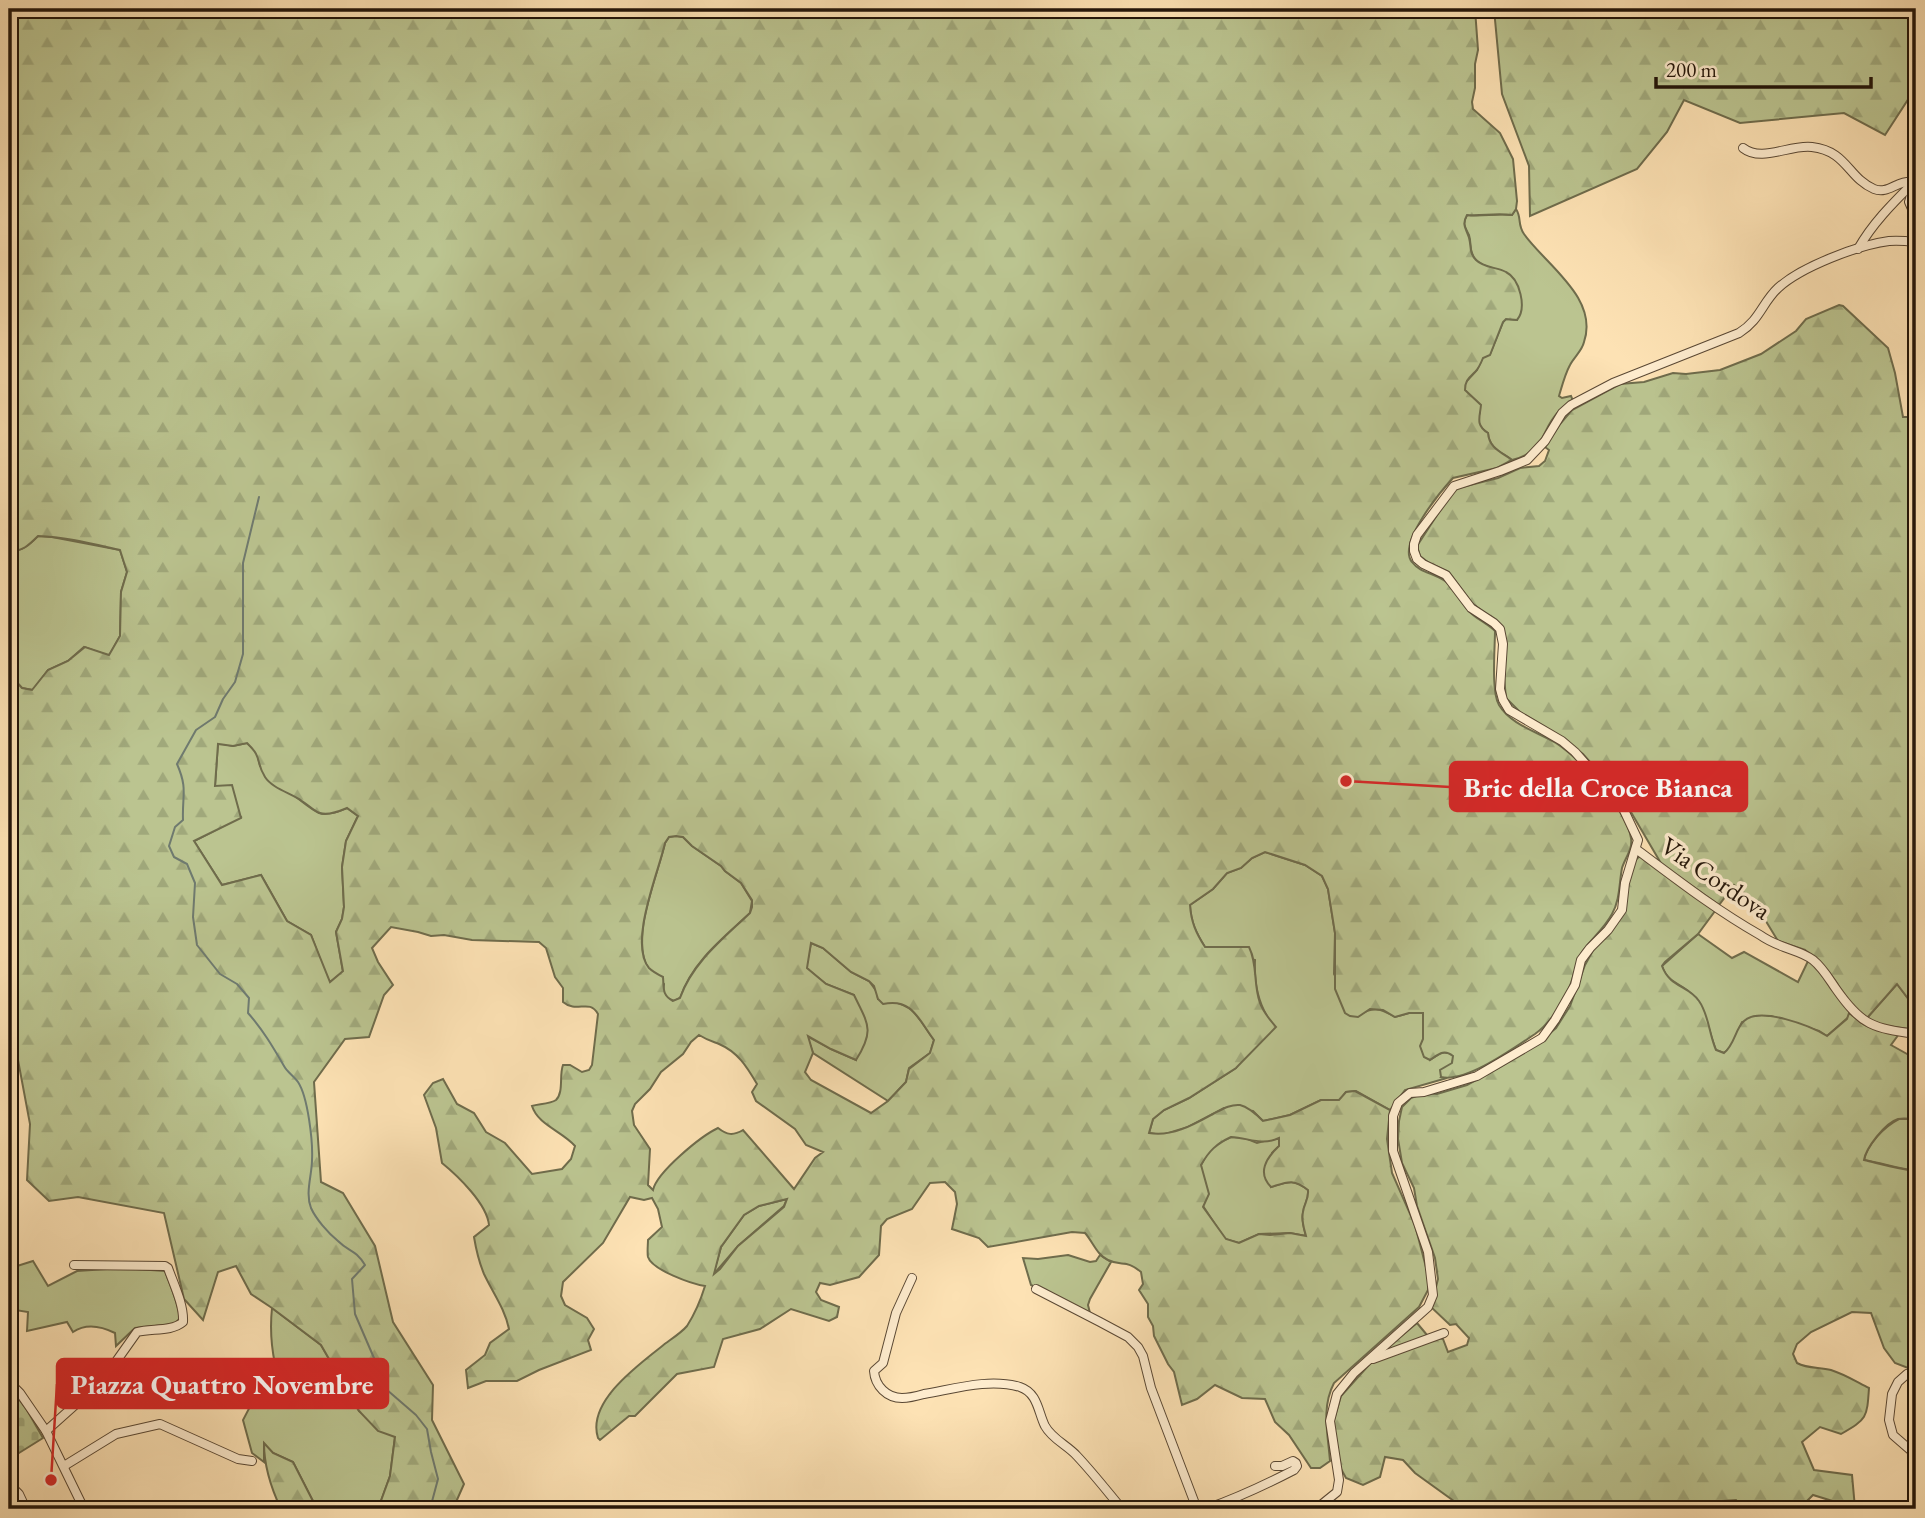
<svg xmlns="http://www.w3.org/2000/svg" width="1925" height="1518" font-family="'EB Garamond',serif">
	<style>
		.grass { fill: #bbc490; stroke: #6f6c4c; stroke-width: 2 }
		.forest { fill: url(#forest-firs); stroke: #6f6c4c; stroke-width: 2; fill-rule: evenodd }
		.cemetery { fill: url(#cemetery-stones); stroke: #6f6c4c; stroke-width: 2 }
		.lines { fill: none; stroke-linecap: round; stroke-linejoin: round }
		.stream { stroke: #6f7a6f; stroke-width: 2 }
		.minor-casing { stroke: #5a4834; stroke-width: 10 }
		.minor { stroke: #feecce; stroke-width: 8 }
		.labels { text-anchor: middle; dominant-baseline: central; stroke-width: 7; stroke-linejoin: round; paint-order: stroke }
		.street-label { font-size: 26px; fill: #231509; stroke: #feecce }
		.leader { fill: none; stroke: #d62828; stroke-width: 2.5 }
		.callout-dot { fill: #d62828; stroke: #feecce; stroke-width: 2.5 }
		.callout { fill: #d62828; stroke: #d62828; stroke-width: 2.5 }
		.callout-label { font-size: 28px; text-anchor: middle; font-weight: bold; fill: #fff }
	</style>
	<defs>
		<pattern id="forest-firs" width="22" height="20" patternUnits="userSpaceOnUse" patternTransform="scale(1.75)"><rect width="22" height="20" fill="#bbc490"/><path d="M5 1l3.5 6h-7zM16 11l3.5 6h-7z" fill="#a0a87b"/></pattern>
		<pattern id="cemetery-stones" width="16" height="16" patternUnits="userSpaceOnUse" patternTransform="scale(1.75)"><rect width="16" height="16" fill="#bbc490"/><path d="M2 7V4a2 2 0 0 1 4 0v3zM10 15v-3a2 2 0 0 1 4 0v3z" fill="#a0a87b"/></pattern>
	</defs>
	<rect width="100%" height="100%" fill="#fde2b4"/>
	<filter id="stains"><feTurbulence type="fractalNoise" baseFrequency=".00286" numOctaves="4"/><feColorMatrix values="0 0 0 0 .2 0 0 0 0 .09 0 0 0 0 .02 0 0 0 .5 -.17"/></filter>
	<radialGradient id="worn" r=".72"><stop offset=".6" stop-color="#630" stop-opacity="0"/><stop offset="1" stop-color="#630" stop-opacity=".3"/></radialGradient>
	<g class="grass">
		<path d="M1516,209c6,9 1,15 8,25 22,31 75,64 60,108 -2,9 -10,15 -14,23 -5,9 -8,21 -11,31l3,2 9,-2 2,5c-4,3 -10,6 -14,10 -20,21 -12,40 -47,49 -11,-8 -23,-12 -24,-27 -8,-5 -12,-11 -8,-21l-15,-22v-7l12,-13 6,-13 7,-3 13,-32 3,-3 11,1c1,-13 5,-27 -2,-38 -8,-15 -27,-11 -38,-21 -9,-8 -5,-17 -8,-26 -4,-8 -7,-11 -2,-20 15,2 29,-2 45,0z"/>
		<path d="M38,536l14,1 68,13 7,22 -6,20 -1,44 -11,20 -25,-9 -16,14 -20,9 -15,20 -11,-2 -13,-14v-123c13,1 20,-6 29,-15z"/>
		<path d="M218,743l15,3 14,-3 10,10 3,13c13,11 45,41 59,47 9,3 20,-2 28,-5l11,8 -12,25 -4,26 2,40 -2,12 -6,13 7,40 -14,11 -18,-48 -24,-14 -26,-46 -39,10 -28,-44 47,-24 -26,-31z"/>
		<path d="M676,836l7,1 9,9 29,20 4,5 16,12 11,18 -2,12c-27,25 -58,49 -70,85l-6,3 -7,-3 -4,-6 1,-8c-5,-5 -12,-10 -16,-16 -18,-31 10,-93 17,-125l4,-6z"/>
		<path d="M1265,852l40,13 17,11 6,13 7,44 -1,41 24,42c15,-10 21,-8 37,1l14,-4h14v26l7,21c9,-6 14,-11 24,-4l-2,7 -11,14 6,1 -42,12 -15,20 -34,-19 -10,1 -6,8h-19l-31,15 -27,6 -10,-10 -29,-3 -36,19 -26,8 -13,-2 4,-14 11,-9 25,-12 47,-30 31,-52c-10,-17 -13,-36 -12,-56l-50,-13c-9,-14 -14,-25 -15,-42l23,-16 14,-16 14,-5 11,-10z"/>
		<path d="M1698,934l34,24 12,-6 54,30 11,-23 3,2 40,53 -25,22 -8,-5 -48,-15 -29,6 -11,25 -7,6 -8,-3c-8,-20 -8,-35 -22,-53 -10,-14 -25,-11 -32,-31z"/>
		<path d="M811,943l12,5 28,24 18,9 8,11 1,7c37,5 36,13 56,41l-4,13 -21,15 -3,14 -18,19 -75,-48 -6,-17 24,13 25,11 -2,-65 -28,-11 -20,-16z"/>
		<polygon points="1897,984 1916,1009 1916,1030 1880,1025 1867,1018"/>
		<path d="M1899,1119h17v52c-18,-2 -34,-8 -52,-11 3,-16 21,-34 35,-41z"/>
		<path d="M1231,1137l14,1 12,5 22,-6v9l-7,7 -1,34c16,-5 23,-9 37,3 1,10 -4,13 -5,23 -2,7 1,16 3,23l-16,-3 -31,1 -20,9 -14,-4 -22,-33 -2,-41 7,-13 10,-9z"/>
		<polygon points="787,1199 784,1206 738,1246 713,1275 721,1247 744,1215 759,1206"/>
		<polygon points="1068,1255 1090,1262 1096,1261 1100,1255 1111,1262 1090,1299 1088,1305 1090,1313 1031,1285 1023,1258 1038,1259"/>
		<path d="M33,1261l15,25 29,-15 45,-3 43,3c3,9 17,41 14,48 -1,2 -3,3 -4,5l-40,4 -19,18 -1,-13c-14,-7 -29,-10 -42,-1l-6,-10 -40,9 1,-19 -19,-3v-42h5z"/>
		<path d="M272,1308l49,37 38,66 36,26 -5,39 -12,33h-61l-24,-47 -20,-9 -9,-9v18l-12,-9 -9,-33 23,-44 9,-12c-4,-19 -5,-37 -3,-56z"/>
	</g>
	<g class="forest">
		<path d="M9,9h1466l3,41 -3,14v24l-3,14 1,7 27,24 13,26 4,42 -1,8 -4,6c-16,-2 -30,1 -45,0 -5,9 -2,12 1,20 4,8 0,17 8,25 8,8 21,7 30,12 14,7 21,36 11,48l-11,-1 -3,3 -13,33 -7,3c-2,5 -4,10 -8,14 -6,6 -10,8 -10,18l16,15c-1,12 -6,20 7,28 1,15 13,19 24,27l-15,8 -44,10c-13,14 -56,66 -41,84 8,11 23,11 33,19 11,8 15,21 24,30 7,8 18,12 26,20 0,17 -4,61 4,74 12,20 39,27 57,38 24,16 71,67 75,95 2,11 -6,20 -9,30 -3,16 -2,32 -10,46 -8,15 -21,25 -30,38 -5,8 -6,16 -9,25 -6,20 -20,44 -38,57 -21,14 -69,49 -94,43l-1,-7 12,-7 1,-7c-9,-7 -14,-2 -23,4l-6,-3 -4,-11 3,-7v-26h-14l-14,4 -12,-7 -13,-1 -12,8 -8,-1 -5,-3 -10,-24v-56l-7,-44 -6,-13 -17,-11 -40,-13 -13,6 -11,10 -14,5 -14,16 -23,16c1,17 6,28 15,42h44c9,18 4,37 11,56 3,9 10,17 16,24l-40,41 -47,30 -25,12 -11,9 -4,14c23,4 44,-8 64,-19 8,-4 17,-10 27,-9 9,2 17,10 23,16l27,-6 31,-15h18l7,-8 9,-1 35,19 -3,29 5,34 23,52 13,50v15l-9,17 -85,76c-13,25 -6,51 -4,78l-10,7h-9l-22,-33 -14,-13 -10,-23 -23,-1 -27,-13 -18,14 -15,6 -8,-33 -6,-8 -14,-28 -1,-10 -5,-9v-13l-9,-14 4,-6 -2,-12c-15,-13 -19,-5 -33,-12 -11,-5 -15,-18 -23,-27l-13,-1 -84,15 -9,-9 -27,-9 5,-25 -2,-12 -10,-10 -15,1 -18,26 -25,10 -6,7 -2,29 -20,22 -29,8 -10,-2 -4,9 5,8 18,7 -2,10 -8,4 -38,-12 -31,20 -37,10 -9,28 -37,7 -42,42h-6l-29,24 -2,-2c-12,-37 43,-75 68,-95 7,-5 16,-11 21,-17 7,-11 14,-27 18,-40 -13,-2 -53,-16 -57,-29 -1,-5 0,-12 0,-17l14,-13 -4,-18 -6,-11 -8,2 -14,-3 -27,46 -40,39 -2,14 4,9 22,13 7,11 -6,11 3,10 -52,20 -22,11h-31l-18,7 -2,-18 19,-15 5,-12 19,-14c-4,-20 -16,-36 -25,-55 -5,-12 -8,-25 -10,-37l15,-12c-2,-21 -31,-49 -47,-62l-6,-35 -12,-33 9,-12 10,-4 14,25 17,9 12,19 19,11 27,31 30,-5 9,-10 4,-13c-13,-15 -37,-21 -43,-40 7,-2 18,-2 24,-6 8,-8 3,-25 7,-35h7l12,7 7,-2 3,-5 6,-51c-9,-16 -21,0 -35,-12v-14l-8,-11 -9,-29 -7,-6 -67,-2 -28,-5 -13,1 -13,-4 -27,-5 -19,21 6,14 15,23 -9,10 -15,42 -24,2 -31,43 7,100 22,11 32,53 18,76 40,63 -1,35 32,64 -8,18 -9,7h-69l12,-33 5,-39 -17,-6 -19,-20 -38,-66 -49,-37 -21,-14 -15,-28 -18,6 -15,48 -19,-21 -20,-86 -86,-16 -29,4 -22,-21 3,-56 -15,-80 -6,-15v-231l4,1 5,-13 -9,-23v-89l13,14 10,2 16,-20 20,-9 17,-14 24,8 11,-19 1,-44 6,-20 -7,-22c-27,-6 -54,-13 -82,-14 -9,9 -16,16 -29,15zM247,743c16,15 8,18 18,34 7,11 25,16 37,24 5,3 12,10 18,12 8,3 20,-2 27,-5l11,8 -12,25 -4,26 2,40 -2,12 -6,13 7,39 -13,11 -19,-47 -24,-14 -26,-46 -39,10 -28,-44 47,-23 -9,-33 -17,1 3,-42 15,2zM676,836l7,1 9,9 29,20 4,5 16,12 11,17v7l-2,6c-27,26 -57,49 -70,85l-7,3c-11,-6 -9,-12 -10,-24 -4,-2 -11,-6 -14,-9 -21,-25 10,-97 16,-125l4,-6zM811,943l12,5 28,24 18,9 5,5 4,13 5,5c30,-6 35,15 51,36l-4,13 -21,16 -3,13 -18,19 -17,12 -60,-33 -6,-8 8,-19 -5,-17 23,13 25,11c19,-30 12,-36 -2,-65l-28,-11 -19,-16zM699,1035c8,5 12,6 20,9 19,8 28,23 38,40l-5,8 4,9 39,28 11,16 17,7 -8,6 -21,31 -51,-59c-10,6 -16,5 -25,-2 -17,8 -61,44 -65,62l-5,-5 2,-36 -16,-24 -2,-14 3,-7 15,-15 11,-17 22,-18 8,-12zM1231,1137c18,1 31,9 48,1v8c-13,12 -22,27 -8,41 16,-5 22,-9 37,3 1,10 -4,13 -5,22 -2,8 1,16 3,24l-16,-3 -20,2 -11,-1 -20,9 -13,-4 -23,-32 6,-13 -8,-29c8,-14 15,-21 30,-28zM787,1199l-3,8 -46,39 -18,23 -6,5 7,-27 23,-32 15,-9z"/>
		<polygon points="1494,9 1916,9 1916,90 1911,95 1885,135 1844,113 1740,123 1684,100 1667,132 1637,169 1530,216 1529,166 1502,94"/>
		<polygon points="1839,305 1843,306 1888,348 1895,373 1903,417 1916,417 1916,1009 1897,984 1867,1018 1855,1009 1828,971 1805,950 1778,941 1753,900 1734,885 1719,905 1662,865 1628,807 1606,780 1583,754 1555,733 1520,712 1506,698 1499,624 1472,603 1449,572 1429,563 1420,556 1417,546 1450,495 1458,488 1498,478 1520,468 1539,466 1545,461 1549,450 1545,447 1560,424 1572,410 1620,384 1644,382 1673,373 1686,374 1720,370 1761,354 1796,331 1806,319"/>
		<path d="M1640,856l75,55 -17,23 -33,28 -3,4c8,22 26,19 37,35 10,14 10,33 17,49l8,3c11,-9 11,-24 20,-32 16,-15 67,5 83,15l20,-17 2,-6c5,3 9,8 14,11 11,6 24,8 36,10l-8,11 25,14v60c-5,0 -13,-1 -18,0 -13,4 -32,29 -34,41 17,4 34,9 52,11v200l-21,-8 -11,-15 -13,-35 -19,-1 -41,20 -14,12 -4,10 4,9c11,6 22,4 34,7 13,4 26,12 38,18 -2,30 -2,31 -28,46l-21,-7 -18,15 12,28 38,5 3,33 -42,-13 -14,14h-55l-8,-9 -14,1 -3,8h-254l-50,-36 -12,-13 -18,-3 -5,20 -17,8 -17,-7 -6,-11 -7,-44 8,-27 36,-40 40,-33 10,12 16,4 5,13 19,-7 2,-7 -13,-14 -6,1 -19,-18 7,-28 -3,-21 -18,-52 -3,-18 -12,-25 -4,-24 1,-18 3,-14 9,-9 13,-5 13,1 30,-9 33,-18 37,-23 19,-16 14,-22 15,-41 11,-20 20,-21 17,-62z"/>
		<path d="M264,1443l9,10 20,9 24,47h-36c-10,-21 -17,-42 -17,-66z"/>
	</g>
	<polygon class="cemetery" points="9,1386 27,1410 43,1438 11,1458 9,1455"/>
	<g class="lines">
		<path class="stream" d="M259,497l-16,66v91l-8,28 -12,17 -8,18 -19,13 -19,34c11,25 5,31 6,56l-8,7 -6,19 5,11 13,7 8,19 -2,34 4,28 23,29 17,10 12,14 -1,15c15,17 25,34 36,53 3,6 10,10 14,16 10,15 15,60 14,78 0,15 -7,33 -1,48 5,11 17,25 27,33 11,11 17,8 27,24l-13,14 3,35 22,51 2,18 37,32 11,14 4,23 7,27 -8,30"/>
		<defs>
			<g id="minor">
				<path d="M1743,148c19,15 47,-4 69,-1 35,4 36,31 62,42 15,6 23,-10 41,-7l-6,20 7,16"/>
				<path d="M1858,249c14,-25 34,-45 54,-65"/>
				<path d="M1636,849c40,30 80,61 124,86 7,5 16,9 24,12 10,4 20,6 29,13 10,8 16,19 23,29 26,37 37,39 80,45"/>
				<path d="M912,1278l-16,35 -13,50 -9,8c1,15 13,27 28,27 7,0 15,-2 22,-4 30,-5 65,-16 96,-7 18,6 18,25 25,39 7,13 22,19 32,30 16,17 30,35 45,53"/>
				<polyline points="1036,1289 1100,1322 1128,1337 1138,1347 1143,1356 1151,1388 1197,1509"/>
				<polyline points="1373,1359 1444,1333"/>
				<polyline points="1907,1374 1898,1382 1892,1394 1889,1420 1893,1435 1916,1455"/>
				<polyline points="9,1382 20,1393 46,1431 84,1509"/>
				<path d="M46,1431l57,-51 34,-48c15,-4 34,0 46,-10 1,-17 -9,-37 -15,-54l-3,-2 -91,-1"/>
				<polyline points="64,1466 116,1434 160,1424 238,1459 252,1461"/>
				<polyline points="9,1484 19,1494 26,1509"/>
				<path d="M1206,1509c31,-11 59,-24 88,-39l3,-4 -1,-3 -3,-2 -11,5h-7"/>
				<path d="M1316,1509l21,-17 2,-12 -9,-59 7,-27 17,-21 74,-66 5,-12 -5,-43 -35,-101v-35l5,-13 12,-10 14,-1 53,-16 65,-38 13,-18 20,-35 6,-25 9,-12 18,-18 14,-20 3,-27 13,-43 -17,-36 -46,-52 -13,-11 -53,-31 -6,-10 -3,-11 3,-45 -3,-15 -6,-6 -23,-15 -25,-33 -23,-11 -6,-5 -3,-8v-7l3,-9 37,-49 46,-15 27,-11 18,-19 17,-28 9,-8 42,-22 126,-50c21,-13 23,-30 39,-45 23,-21 80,-43 111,-47 9,-1 18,0 27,1"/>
			</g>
		</defs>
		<use href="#minor" class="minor-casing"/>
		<use href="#minor" class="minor"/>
	</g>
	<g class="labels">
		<g class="street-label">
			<text transform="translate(1716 878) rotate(34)">Via Cordova</text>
		</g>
	</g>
	<path class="leader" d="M1346 781L1450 787M51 1480L57 1384"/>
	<g class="callout-dot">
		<circle cx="1346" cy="781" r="7"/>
		<circle cx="51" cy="1480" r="7"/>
	</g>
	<g class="callout">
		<rect x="1450" y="762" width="297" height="49" rx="7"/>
		<rect x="57" y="1359" width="331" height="49" rx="7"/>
	</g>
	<g class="callout-label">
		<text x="1598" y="797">Bric della Croce Bianca</text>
		<text x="222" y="1394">Piazza Quattro Novembre</text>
	</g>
	<rect width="1925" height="1518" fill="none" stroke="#fde2b4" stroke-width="35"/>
	<rect x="10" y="10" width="1904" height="1497" fill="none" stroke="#231509" stroke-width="3.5"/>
	<rect x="18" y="18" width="1890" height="1483" fill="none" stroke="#231509" stroke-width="2"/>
	<path d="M1656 77v10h215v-10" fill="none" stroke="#231509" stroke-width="3.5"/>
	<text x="1666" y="77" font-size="21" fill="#231509" stroke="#feecce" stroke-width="5" paint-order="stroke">200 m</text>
	<rect width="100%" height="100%" filter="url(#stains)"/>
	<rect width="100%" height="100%" fill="url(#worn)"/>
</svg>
